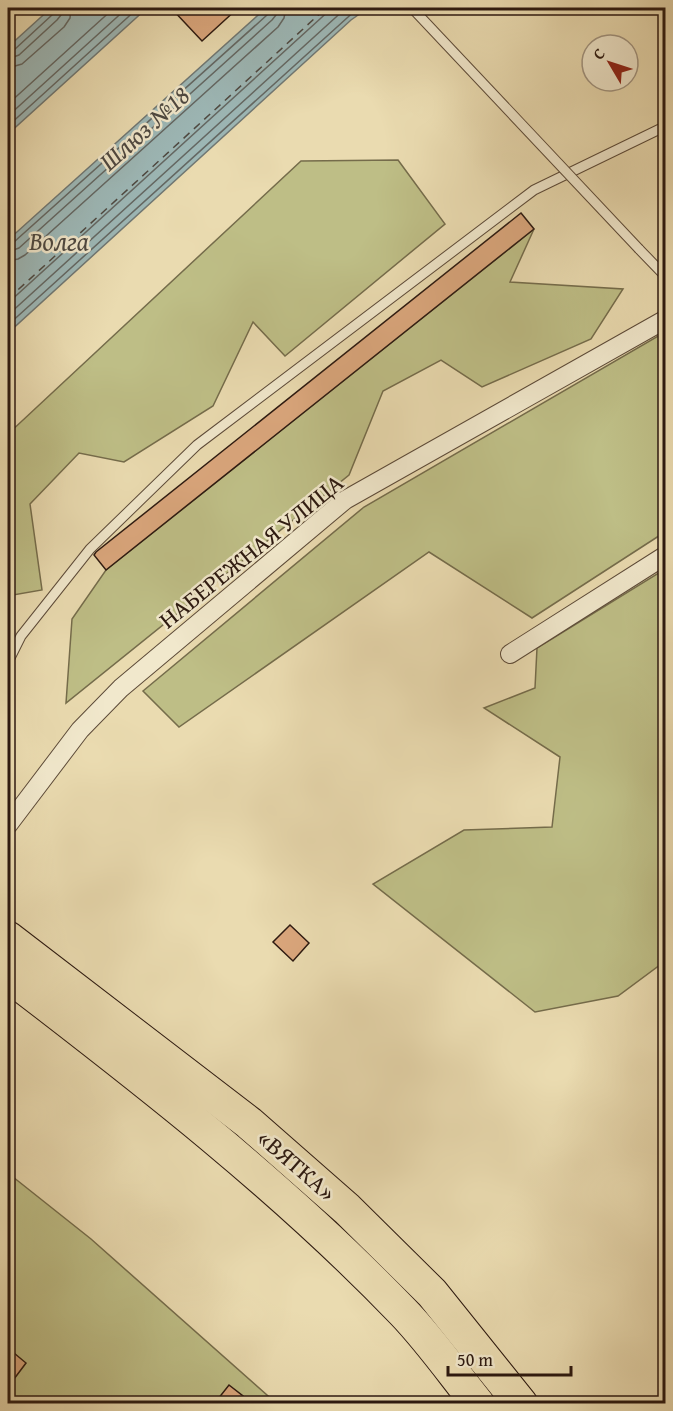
<svg xmlns="http://www.w3.org/2000/svg" width="673" height="1411" font-family="'Gentium Book Plus',serif">
	<style>
		.green { fill: #bebe86; stroke: #756c4b; stroke-width: 1.5 }
		.water { fill: #9db8b7; stroke: #707874; stroke-width: 1.5 }
		.lines { fill: none; stroke-linecap: round; stroke-linejoin: round }
		.shore { stroke: #646864; stroke-width: 1.5 }
		.ferry { stroke: #4e4942; stroke-width: 1.5; stroke-dasharray: 8 6; stroke-linecap: butt }
		.building { fill: #dba77d; stroke: #2c1910; stroke-width: 1.5 }
		.lane-casing { stroke: #5c4a38; stroke-width: 11 }
		.street-casing { stroke: #5c4a38; stroke-width: 20 }
		.highway-casing { stroke: #2c1910; stroke-width: 35 }
		.lane { stroke: #f1e8cc; stroke-width: 9 }
		.street { stroke: #f1e8cc; stroke-width: 18 }
		.highway { stroke: #eadbb0; stroke-width: 33 }
		.lane-bridge-casing { stroke: #5c4a38; stroke-width: 11; stroke-linecap: butt }
		.lane-bridge { stroke: #f1e8cc; stroke-width: 9 }
		.labels { text-anchor: middle; dominant-baseline: central; stroke-width: 5; stroke-linejoin: round; paint-order: stroke }
		.street-label { font-size: 24px; fill: #2c1910; stroke: #f1e8cc }
		.water-label { font-size: 26px; font-style: italic; fill: #4e4942; stroke: #f1e8cc }
	</style>
	<rect width="100%" height="100%" fill="#eadbb0"/>
	<filter id="stains"><feTurbulence type="fractalNoise" baseFrequency=".00333" numOctaves="4"/><feColorMatrix values="0 0 0 0 .2 0 0 0 0 .09 0 0 0 0 .02 0 0 0 .5 -.17"/></filter>
	<radialGradient id="worn" r=".72"><stop offset=".6" stop-color="#630" stop-opacity="0"/><stop offset="1" stop-color="#630" stop-opacity=".3"/></radialGradient>
	<g class="green">
		<polygon points="398,160 445,224 285,356 253,322 213,406 124,462 79,453 30,504 42,590 13,595 8,590 8,434 301,161"/>
		<polygon points="534,229 510,282 623,289 591,339 482,387 441,360 383,391 349,475 66,703 72,619 106,570"/>
		<polygon points="665,332 665,532 532,618 429,552 179,727 143,691 364,507"/>
		<polygon points="665,569 665,963 664,962 618,996 535,1012 373,884 464,830 552,827 560,757 484,708 535,688 537,648"/>
		<polygon points="8,1173 91,1239 276,1403 8,1403"/>
	</g>
	<g class="water">
		<polygon points="51,8 147,8 8,134 8,47"/>
		<polygon points="266,8 368,8 351,20 8,333 8,240"/>
	</g>
	<g class="lines">
		<g class="shore">
			<polyline points="8,51 14,50 52,15 55,8"/>
			<polyline points="8,59 19,55 57,20 61,15 62,8"/>
			<polyline points="8,68 22,64 64,27 70,18 71,8"/>
			<polyline points="8,104 114,8"/>
			<polyline points="8,116 127,8"/>
			<polyline points="8,126 138,8"/>
			<polyline points="8,244 14,242 267,15 269,8"/>
			<polyline points="8,252 19,248 272,20 276,15 277,8"/>
			<polyline points="8,261 18,259 25,255 278,27 284,18 286,8"/>
			<polyline points="8,303 332,8"/>
			<polyline points="8,315 346,8"/>
			<polyline points="8,325 358,8"/>
		</g>
		<polyline class="ferry" points="8,299 326,8"/>
	</g>
	<g class="building">
		<polygon points="171,8 238,8 202,41"/>
		<polygon points="521,213 534,229 106,570 94,555 96,552"/>
		<polygon points="290,925 309,943 293,961 273,942"/>
		<polygon points="8,1348 26,1363 8,1387"/>
		<polygon points="229,1385 243,1396 237,1404 214,1404"/>
	</g>
	<g class="lines">
		<defs>
			<g id="lane">
				<polyline points="639,249 666,277"/>
				<polyline points="8,662 21,636 90,549 197,445 534,190 666,126"/>
			</g>
			<g id="street">
				<polyline points="510,654 666,555"/>
				<polyline points="8,825 80,730 121,688 345,500 666,319"/>
			</g>
			<g id="highway">
				<polyline points="8,938 249,1123 347,1209 432,1293 521,1404"/>
				<path d="M8,975c137,105 275,212 395,337 27,28 50,61 75,92"/>
			</g>
		</defs>
		<use href="#lane" class="lane-casing"/>
		<use href="#street" class="street-casing"/>
		<use href="#highway" class="highway-casing"/>
		<use href="#lane" class="lane"/>
		<use href="#street" class="street"/>
		<use href="#highway" class="highway"/>
		<defs>
			<polyline id="lane-bridge" points="412,8 639,249"/>
		</defs>
		<use href="#lane-bridge" class="lane-bridge-casing"/>
		<use href="#lane-bridge" class="lane-bridge"/>
	</g>
	<g class="labels">
		<g class="street-label">
			<text transform="translate(251 551) rotate(-39)">НАБЕРЕЖНАЯ УЛИЦА</text>
			<text transform="translate(297 1165) rotate(41)">«ВЯТКА»</text>
		</g>
		<g class="water-label">
			<text transform="translate(144 128) rotate(-42)">Шлюз №18</text>
			<text x="59" y="240">Волга</text>
		</g>
	</g>
	<rect width="673" height="1411" fill="none" stroke="#eadbb0" stroke-width="30"/>
	<rect x="9" y="9" width="655" height="1393" fill="none" stroke="#2c1910" stroke-width="3"/>
	<rect x="15" y="15" width="643" height="1381" fill="none" stroke="#2c1910" stroke-width="1.5"/>
	<g transform="translate(610 63) rotate(309)"><circle r="28" fill="#f1e8cc" stroke="#a29581" stroke-width="1.5"/>
	<path d="M0-4.5L10 22L0 15L-10 22Z" fill="#8f2418"/>
	<text y="-9" font-size="16" font-weight="bold" text-anchor="middle" fill="#2c1910">С</text>
	</g>
	<path d="M448 1366v9h123v-9" fill="none" stroke="#2c1910" stroke-width="3"/>
	<text x="457" y="1366" font-size="18" fill="#2c1910" stroke="#f1e8cc" stroke-width="4.5" paint-order="stroke">50 m</text>
	<rect width="100%" height="100%" filter="url(#stains)"/>
	<rect width="100%" height="100%" fill="url(#worn)"/>
</svg>
